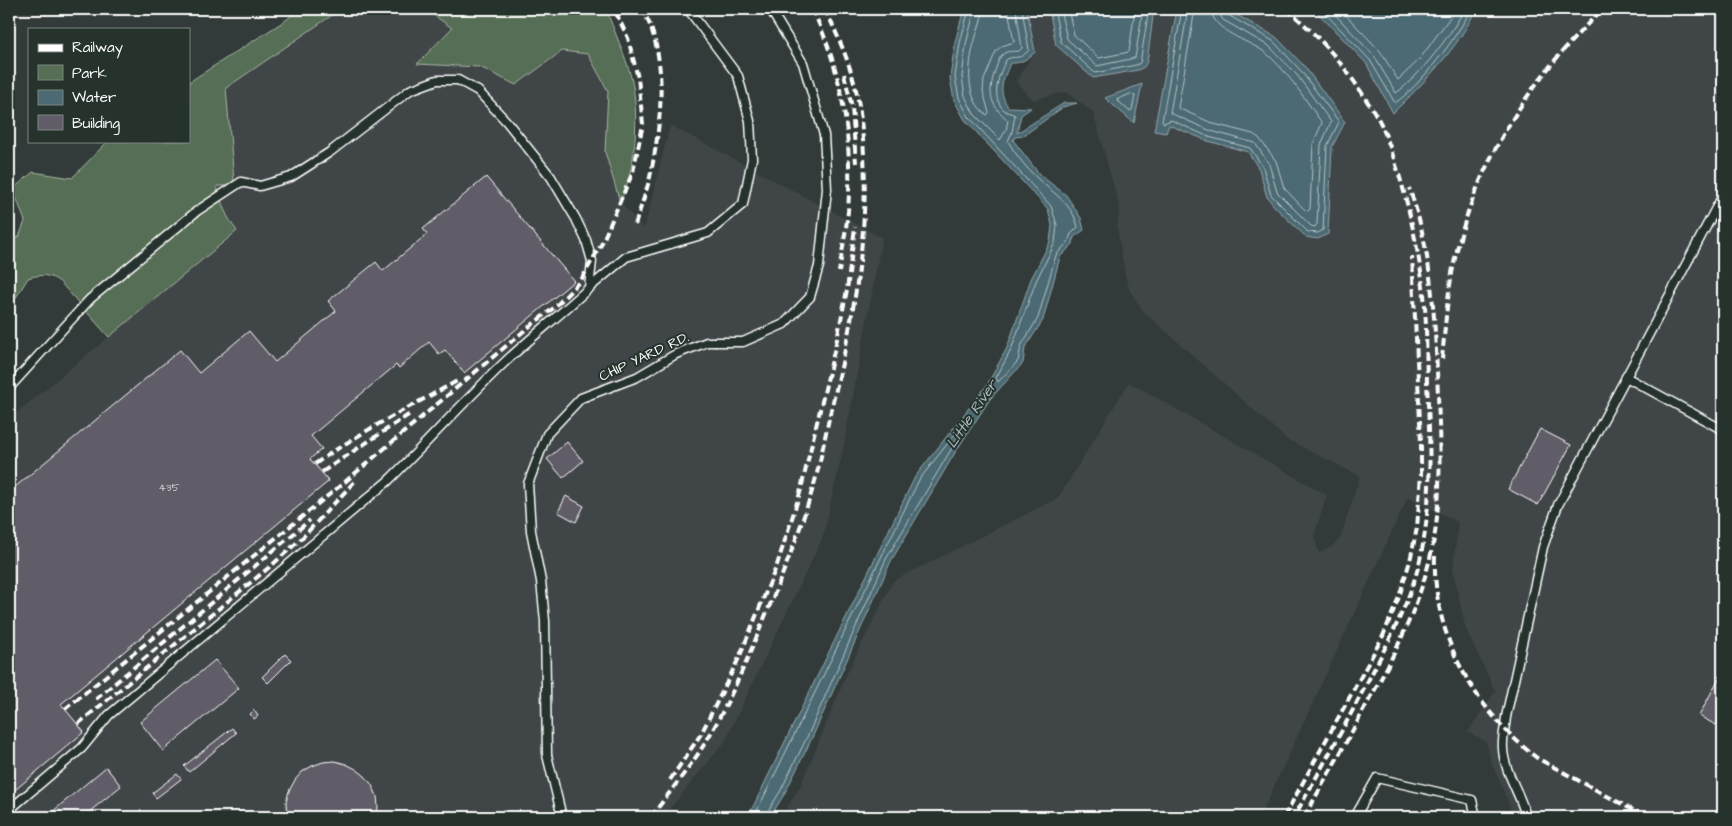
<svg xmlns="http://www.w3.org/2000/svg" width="1732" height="826" font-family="'Architects Daughter',sans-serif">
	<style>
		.built { fill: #404547 }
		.green { fill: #556e54; stroke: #aab6aa }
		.water { fill: #4c6a73; stroke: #94a6ab }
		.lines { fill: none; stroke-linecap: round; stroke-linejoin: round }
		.shore { stroke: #b7c3c7; stroke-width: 1 }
		.building { fill: #615d68; stroke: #fff }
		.lane-casing { stroke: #fff; stroke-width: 11 }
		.lane { stroke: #26332d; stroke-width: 8 }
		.rail { stroke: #fff; stroke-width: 4; stroke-dasharray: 8 4; stroke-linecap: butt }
		.labels { text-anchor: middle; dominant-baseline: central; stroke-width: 4; stroke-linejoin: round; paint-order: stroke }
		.number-label { font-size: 11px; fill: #d8d6d9 }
		.street-label { font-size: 14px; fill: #fff; stroke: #26332d }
		.water-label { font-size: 15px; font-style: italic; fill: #aebcc0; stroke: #26332d }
	</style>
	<rect width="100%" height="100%" fill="#323b39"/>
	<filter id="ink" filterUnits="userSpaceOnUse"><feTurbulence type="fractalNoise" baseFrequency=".02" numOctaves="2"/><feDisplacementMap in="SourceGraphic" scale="10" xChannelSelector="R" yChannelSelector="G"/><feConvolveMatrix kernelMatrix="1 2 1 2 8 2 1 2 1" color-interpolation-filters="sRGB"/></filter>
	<g filter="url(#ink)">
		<g class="built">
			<polygon points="341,9 425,9 452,28 417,64 480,67 516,85 562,51 588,53 608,91 605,152 620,202 644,229 670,125 882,238 844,445 823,537 724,743 663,817 9,817 9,419 237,231 229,221 220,203 217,186 228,186 234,181 226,88"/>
			<polygon points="1022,9 1723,9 1723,817 1512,817 1509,804 1492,764 1486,742 1468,732 1495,691 1465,627 1453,569 1458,522 1408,497 1260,817 781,817 801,785 847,673 893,581 1058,498 1129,382 1327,495 1314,536 1319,553 1330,548 1340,539 1360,476 1286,439 1143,311 1130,291 1126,280 1117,228 1120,209 1093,112 1066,92 1033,100 1016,82 1031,56"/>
		</g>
		<g class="green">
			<path d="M299,9h42l-115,79 8,93 -6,5h-11c4,17 9,31 20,45l-128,106 -49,-55c-11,-8 -19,-8 -32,-4l-19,31v-68l10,-4 6,-16 -12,-32 20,-17 39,6 36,-37h81v-59l97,-62z"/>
			<path d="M425,9h181c8,22 19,45 25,68 9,35 5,93 -11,125l-15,-50 3,-61 -20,-37 -26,-3 -46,34 -36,-18 -63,-3 35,-36z"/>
		</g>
		<g class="water">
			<path d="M964,9l63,1 8,42c-8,7 -14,12 -25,11 -7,19 -13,25 -2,44l23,1 -10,7 -4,18 47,-30h13l-14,4 -40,29 -8,1 -2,3 27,35 26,20 15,23 3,12 -10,7 -1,7 -13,13 -17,63 -18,28 -2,15 -33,36 -34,52 -65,110 -79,177 -27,55 -15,24h-22l167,-340 72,-92 20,-37 24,-69 19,-37 2,-17 -4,-16 -83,-89 -11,-20 -4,-22 5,-36z"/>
			<polygon points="1049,9 1154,9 1147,62 1144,67 1138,70 1093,78 1056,45"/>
			<polygon points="1177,9 1226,9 1276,37 1305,67 1345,122 1332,147 1328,234 1318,239 1306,237 1275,207 1267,197 1259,169 1248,152 1208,141 1169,125 1166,133 1154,131"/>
			<path d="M1314,9h162c-18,40 -52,73 -83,104l-27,-50z"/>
			<polygon points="1142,84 1134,123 1105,98"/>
		</g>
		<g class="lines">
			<g class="shore">
				<path d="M969,9l-9,34 -5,34 4,21 10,19 82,89 6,19 -2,18 -19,38 -25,69 -15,28 2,4 20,-21 3,-15 17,-28 18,-63 12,-13 3,-8 7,-7c-6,-24 -24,-33 -40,-48 -11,-10 -23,-25 -30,-38l4,-9 3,-17c-3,-2 -8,-2 -11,-5 -14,-13 -5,-36 2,-50 9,-6 12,2 23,-10l-7,-41"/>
				<path d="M975,9l-9,35 -4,33 3,19 9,18 26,26 6,-10 2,-10c-20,-16 -20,-29 -12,-52 2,-5 3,-11 7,-14 5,-4 10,-2 16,-3l3,-3 -6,-39"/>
				<path d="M983,9c-1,11 -6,23 -9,34 -6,23 -9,57 13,72l2,-2 -6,-22 1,-11 12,-29 6,-5 12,-4 -6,-33"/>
				<polyline points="1054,9 1061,42 1095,73 1136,65 1140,63 1149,9"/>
				<polyline points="1060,9 1067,39 1097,66 1135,58 1143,9"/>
				<polyline points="1068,9 1074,35 1099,58 1129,52 1135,9"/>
				<polyline points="1182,9 1162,121 1164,123 1171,120 1209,137 1250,148 1263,167 1271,195 1308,232 1318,233 1323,230 1327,146 1339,122 1301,71 1273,41 1228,15 1225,9"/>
				<polyline points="1188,9 1170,113 1211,131 1255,143 1269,164 1277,192 1311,226 1315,227 1317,224 1321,145 1331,122 1297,75 1269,46 1223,20 1220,15 1219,9"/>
				<path d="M1195,9l-17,99 36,16 39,10 6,4 17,23 8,27 21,22 3,1 2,-2 3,-65 9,-21c-15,-21 -38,-57 -59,-72 -16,-11 -51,-20 -52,-42"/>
				<path d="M1321,9l49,51 25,43c24,-16 64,-68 76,-94"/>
				<path d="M1330,9l44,47 22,37c21,-14 58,-61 68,-84"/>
				<polyline points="1340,9 1380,51 1398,80 1419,60 1456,9"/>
				<polygon points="1131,94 1135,96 1132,110 1129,111 1117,100"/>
				<polyline points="754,817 919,480 955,434 958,433 959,436 886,559 808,735 781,790 767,813 766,817"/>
			</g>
		</g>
		<g class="building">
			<polygon points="486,177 574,281 464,373 445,350 439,354 429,342 399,368 396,365 311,436 322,449 310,459 329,481 61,704 84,732 9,795 9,492 180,350 199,373 249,331 275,362 336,311 328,301 376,262 383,271 427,234 423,229"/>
			<polygon points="1540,429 1571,445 1538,505 1508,489"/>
			<polygon points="567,442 583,461 563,478 547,459"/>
			<polygon points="566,496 584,506 576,522 558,512"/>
			<polygon points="285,654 291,660 268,683 262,677"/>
			<polygon points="215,660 239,688 163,751 140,722"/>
			<polygon points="1720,676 1723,678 1723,712 1716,725 1699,716"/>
			<polygon points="254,710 258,716 254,719 250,714"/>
			<polygon points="232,728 236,733 189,772 184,766"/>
			<polygon points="335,761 346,764 356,769 365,776 372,785 377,796 378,807 377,817 287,817 286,802 289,791 295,780 302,772 312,766 323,762"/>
			<polygon points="106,767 121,786 83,817 46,817"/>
			<polygon points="177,774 181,779 156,798 152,793"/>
		</g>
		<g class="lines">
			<defs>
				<g id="lane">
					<polyline points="589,288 626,257 708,233 743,204 752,159 750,121 738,76 688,9"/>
					<polyline points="1626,377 1723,430"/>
					<path d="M9,388l81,-89 107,-88 44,-29 19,4 31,-9 39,-25 80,-62 27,-10h21l20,11 29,31 44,55 25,42 10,21 6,21 -3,27c-27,25 -56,48 -83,73 -41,39 -78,81 -118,120l-279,234 -27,33 -67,57 -6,3"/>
					<polyline points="562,817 547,755 545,621 541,581 531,531 528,484 547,434 581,398 637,377 676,354 707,342 743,342 784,324 810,297 819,266 827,189 824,135 803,63 770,9"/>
					<polyline points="1355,817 1377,778 1472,800 1476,817"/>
					<path d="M1526,817c-5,-23 -22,-45 -23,-68 -1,-10 2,-21 3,-32l37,-170 15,-42 165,-310"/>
				</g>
			</defs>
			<use href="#lane" class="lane-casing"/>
			<use href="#lane" class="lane"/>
			<g class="rail">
				<path d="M812,9c31,61 41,134 36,202 -2,20 -6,41 -9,61"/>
				<path d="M1286,9c32,25 60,58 81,92 5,7 10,15 14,23 21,49 37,118 43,171 3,29 2,59 3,88 3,61 6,121 -8,181 -10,39 -30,77 -49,113 -24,47 -50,94 -76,140"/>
				<polyline points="844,74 852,107 856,163"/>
				<path d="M635,225c5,-16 11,-32 15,-48 11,-51 20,-121 -8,-168"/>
				<path d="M1442,359c3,-31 5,-61 11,-91 20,-101 76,-189 150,-259"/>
				<path d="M315,464c45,-32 95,-57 144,-84"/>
				<polyline points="322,472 410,414"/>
				<path d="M1435,556c-3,80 40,154 102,202l109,59"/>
				<polyline points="96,699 310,520"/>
				<polyline points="65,709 346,481 525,330 555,307 581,280 601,245 633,172 643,124 638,78 628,38 614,9"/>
				<polyline points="78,724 272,565 302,538 355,481"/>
				<polyline points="670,780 701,734 739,658 777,565 800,493 837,339 847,290 855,227"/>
				<path d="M651,817c20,-27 43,-54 60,-84 21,-37 37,-75 53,-114 19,-45 37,-90 51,-138 6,-22 10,-45 15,-67 25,-100 45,-204 29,-308 -5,-34 -19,-66 -34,-97"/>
				<polyline points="1284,817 1383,636 1399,597 1410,561 1417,528 1421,474 1421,442 1412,256"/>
				<path d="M1304,817c20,-35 40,-70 59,-106 33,-58 64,-118 73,-185 6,-52 3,-104 1,-155 -3,-63 -6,-124 -28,-183"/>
			</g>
		</g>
	</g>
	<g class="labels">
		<g class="number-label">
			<text x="169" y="487">435</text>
		</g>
		<g class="street-label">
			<text transform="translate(644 357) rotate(-25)">CHIP YARD RD.</text>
		</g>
		<g class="water-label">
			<text transform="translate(972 414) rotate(-56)">Little River</text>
		</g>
	</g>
	<rect width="1732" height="826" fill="none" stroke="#26332d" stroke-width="30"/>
	<rect x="15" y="15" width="1702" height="796" fill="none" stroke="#fff" stroke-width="2" filter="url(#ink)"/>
	<rect x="28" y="28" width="162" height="115" fill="#26332d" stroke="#7d8581"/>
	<rect x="38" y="44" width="25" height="8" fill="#ffffff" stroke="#7d8581"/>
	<text x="72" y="52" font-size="15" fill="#ffffff">Railway</text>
	<rect x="38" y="65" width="25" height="15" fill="#556e54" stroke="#7d8581"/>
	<text x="72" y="78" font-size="15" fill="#ffffff">Park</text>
	<rect x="38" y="90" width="25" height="15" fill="#4c6a73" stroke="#7d8581"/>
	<text x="72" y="102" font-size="15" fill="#ffffff">Water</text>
	<rect x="38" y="115" width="25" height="15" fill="#615d68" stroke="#7d8581"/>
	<text x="72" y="128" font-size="15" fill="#ffffff">Building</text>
</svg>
